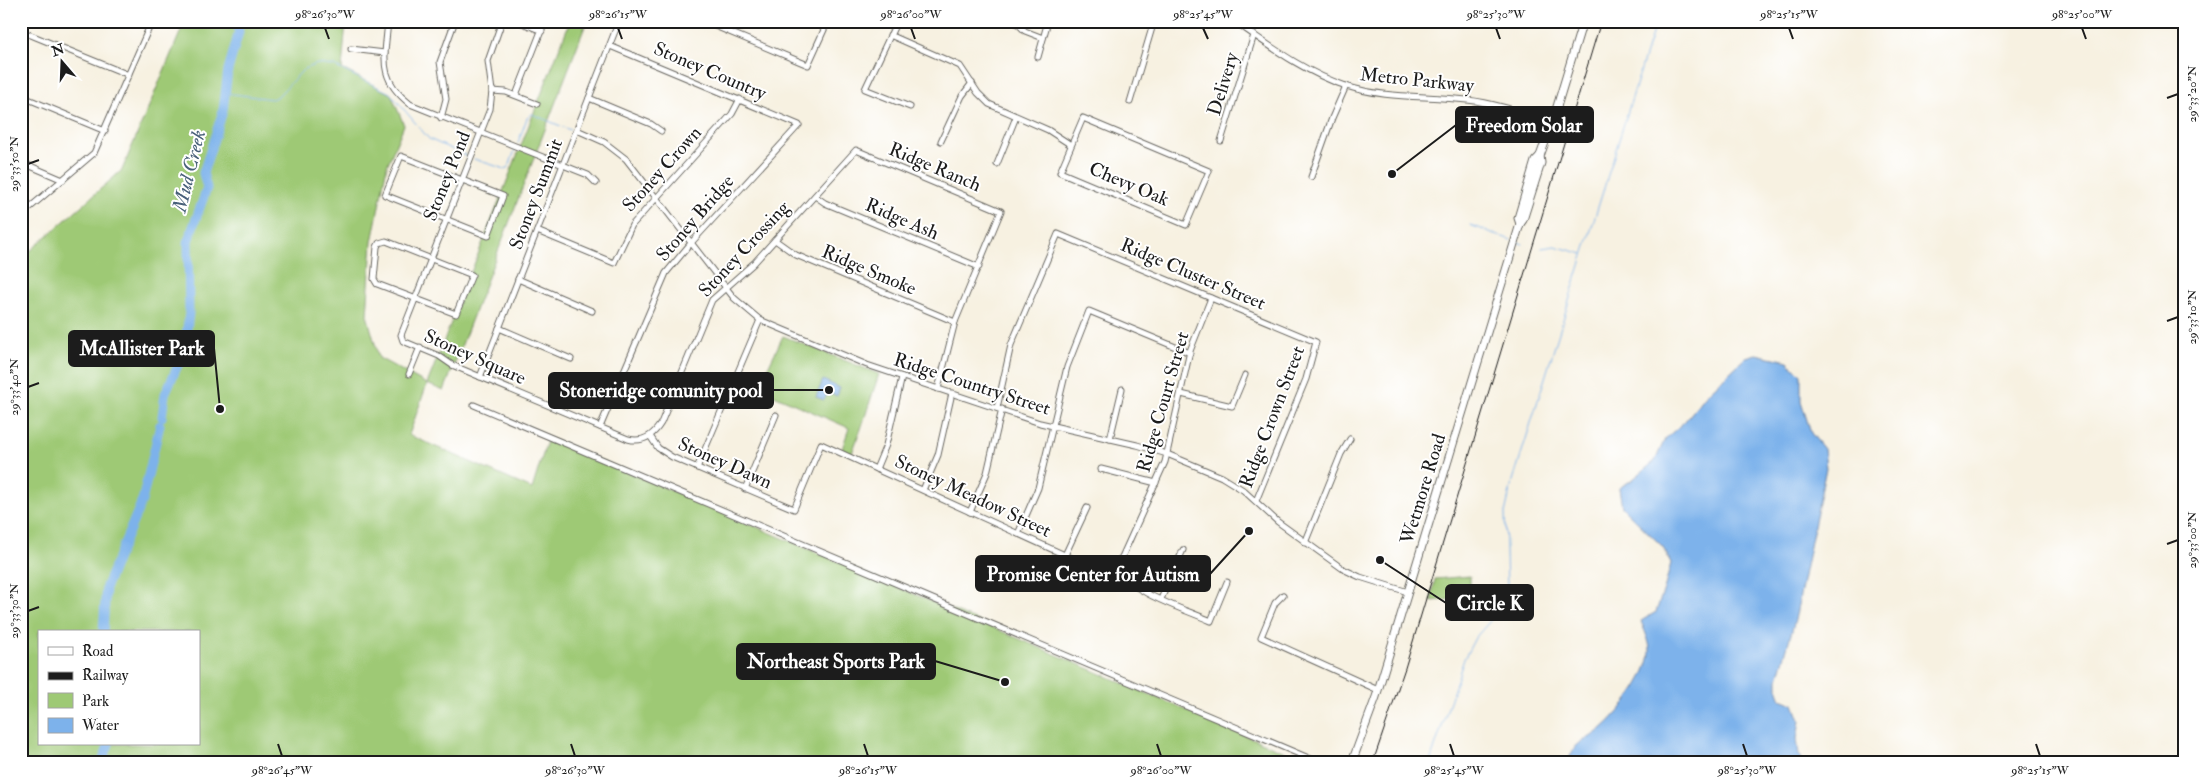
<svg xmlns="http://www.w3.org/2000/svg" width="2206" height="783" font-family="'IM FELL Double Pica',serif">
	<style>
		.green { fill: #9ec975; stroke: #5d7248; fill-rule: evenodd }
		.water { fill: #7db2eb; stroke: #4c6784 }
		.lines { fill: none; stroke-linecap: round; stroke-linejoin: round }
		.stream { stroke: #7db2eb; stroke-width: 1 }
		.river { stroke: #7db2eb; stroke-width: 9 }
		.minor-casing { stroke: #696761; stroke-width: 7 }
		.secondary-casing { stroke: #696761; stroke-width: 9 }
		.minor { stroke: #fff; stroke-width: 5 }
		.secondary { stroke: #fff; stroke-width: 7 }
		.rail { stroke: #1c1c1c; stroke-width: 1 }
		.ticks { fill: none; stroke: #1c1c1c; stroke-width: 2 }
		.labels { text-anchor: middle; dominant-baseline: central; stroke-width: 4; stroke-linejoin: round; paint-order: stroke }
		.street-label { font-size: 19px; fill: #1c1c1c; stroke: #fff }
		.water-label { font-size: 20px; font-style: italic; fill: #486079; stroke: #fff }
		.leader { fill: none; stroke: #1c1c1c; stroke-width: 2 }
		.callout-dot { fill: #1c1c1c; stroke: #fff; stroke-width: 2 }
		.callout { fill: #1c1c1c; stroke: #1c1c1c; stroke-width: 2 }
		.callout-label { font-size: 20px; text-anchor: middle; font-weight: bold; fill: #fff }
		.neatline { fill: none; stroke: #1c1c1c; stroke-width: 2 }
		.ticks-label { font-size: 12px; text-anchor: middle; fill: #1c1c1c }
	</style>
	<rect width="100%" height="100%" fill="#fff"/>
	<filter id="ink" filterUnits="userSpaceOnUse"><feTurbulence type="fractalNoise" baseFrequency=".02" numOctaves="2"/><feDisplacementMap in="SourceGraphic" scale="10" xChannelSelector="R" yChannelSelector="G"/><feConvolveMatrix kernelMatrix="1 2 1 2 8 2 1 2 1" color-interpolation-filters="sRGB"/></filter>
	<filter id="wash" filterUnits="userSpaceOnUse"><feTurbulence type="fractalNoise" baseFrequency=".0096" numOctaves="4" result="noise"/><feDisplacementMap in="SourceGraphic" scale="20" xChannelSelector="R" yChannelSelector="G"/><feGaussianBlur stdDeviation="1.12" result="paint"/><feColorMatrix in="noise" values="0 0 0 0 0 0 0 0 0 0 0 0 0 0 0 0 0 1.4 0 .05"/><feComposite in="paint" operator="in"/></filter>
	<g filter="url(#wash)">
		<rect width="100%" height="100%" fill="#f7f1e1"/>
		<g class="green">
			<path d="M185,21h161l-4,48 49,25 13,31 -17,41 -15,76 -5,73 12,43 48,26 143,-363h17l-143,370 -17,-7 -18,51 123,54 16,-51 760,324h-1287v-503l101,-89zM39,632h160v112h-160z"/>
			<polygon points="783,336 879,374 861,429 852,453 842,449 849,428 758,388"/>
			<polygon points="1470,576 1470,598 1431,601 1435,579"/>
		</g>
		<g class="water">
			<path d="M1756,354l32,7 13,14v26l10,32 13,16 2,19 -31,152 -17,59v12l3,8 13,5 6,16 -3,19 2,16 3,7h-234c8,-22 12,-17 28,-29 20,-14 54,-57 54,-82 0,-10 -6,-21 -9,-30l15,-9 9,-26 6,-23 -8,-16 -41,-40 -3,-19 13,-8 23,-19 10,-22 20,-18 22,-27 39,-37z"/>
			<polygon points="823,380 840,388 837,396 828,393 824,400 816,397"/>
		</g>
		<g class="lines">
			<g class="stream">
				<polyline points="225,93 272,99 277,97 304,69 317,64 334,66 390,93 429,139 467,156"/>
				<polyline points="518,143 527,118 532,114 570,130"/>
				<polyline points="474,159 505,169 509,167 515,150"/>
				<polyline points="1470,225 1511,240"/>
				<polyline points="1517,242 1523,244"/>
				<polyline points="1542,248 1555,246 1583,254"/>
				<polyline points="1430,762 1464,659 1475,638 1497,613 1507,587 1505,513 1511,487 1656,21"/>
			</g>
			<g class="river">
				<polyline points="162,417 165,394 184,352 189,313 188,241 207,188 203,173 223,111 228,70 239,32 237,21"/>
				<polyline points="103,632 106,586 142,501 160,425"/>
				<polyline points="102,762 109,744"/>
			</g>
		</g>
	</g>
	<g filter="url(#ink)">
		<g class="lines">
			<defs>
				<g id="minor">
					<path d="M388,21c-3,37 -11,57 22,83l178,71 8,8"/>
					<path d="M502,21l-14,40 4,30 -2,18 -89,226 2,6 36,15 13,9 176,74c15,4 25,-3 33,-16l51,-123 42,-37 102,-113 145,61 -46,111 -17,67"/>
					<polyline points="517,21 542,31"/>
					<polyline points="703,21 808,65 828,21"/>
					<polyline points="897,21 865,89 910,107"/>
					<polyline points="1015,21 1025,31 1043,38"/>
					<path d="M1234,21c36,25 70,51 112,65 40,13 80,9 121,14 29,3 58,14 85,23"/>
					<polyline points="974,24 976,21"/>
					<polyline points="21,31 129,75"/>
					<polyline points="890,35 960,66 978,93 989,104 1048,130 1071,145"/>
					<polyline points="351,49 385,53"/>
					<polyline points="1038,57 1048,21"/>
					<polyline points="492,91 506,92 537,104"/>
					<polyline points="516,95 545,21"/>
					<polyline points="21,96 105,131"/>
					<polyline points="589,98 651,124 661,131"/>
					<polyline points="1130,102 1154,21"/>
					<polyline points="441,118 446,99 440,62 455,21"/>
					<polygon points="1083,118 1209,171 1186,225 1060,172"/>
					<polyline points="577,130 604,142 626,159 734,298 760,320 867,365 1040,423 1137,445 1167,454 1222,477 1243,490 1278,522 1343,569 1360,577 1408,592"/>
					<polyline points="941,141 962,96 972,83"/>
					<polyline points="1221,141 1254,35"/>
					<polygon points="401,156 503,196 488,236 385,195"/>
					<polyline points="21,162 63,180"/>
					<polyline points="997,164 1016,117"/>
					<polyline points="1311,177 1332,118 1346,86"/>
					<polyline points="815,196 825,203 979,267"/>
					<polyline points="21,215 94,153 152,21"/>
					<polyline points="537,231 614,263 632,225 732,114 740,99"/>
					<polyline points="775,240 796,255 955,322"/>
					<polygon points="386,241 472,275 456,314 377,284 374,279 377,247 379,243"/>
					<polyline points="518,279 592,311"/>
					<polyline points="499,328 571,359"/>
					<polyline points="409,374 420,347"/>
					<polyline points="480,377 619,21"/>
					<polyline points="1181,394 1232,406 1245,375"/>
					<polyline points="474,405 1318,762"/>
					<polyline points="997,408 1011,345 1058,234 1316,342 1306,379 1256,501"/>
					<polyline points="600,427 666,273 691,243 799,125 610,46"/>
					<path d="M650,436l8,12 14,9 122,52 27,-65 270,123c12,4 22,0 31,-10l43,-95 25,-111 21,-53"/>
					<polyline points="1110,439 1122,389"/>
					<polyline points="697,468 760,320"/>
					<polyline points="876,469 886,445 902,377"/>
					<polyline points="1101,469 1156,483"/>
					<polyline points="745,489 776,415"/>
					<polyline points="923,490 938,455 952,393"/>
					<polyline points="970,512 987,473 1002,409"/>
					<polyline points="1018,534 1038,488 1067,367 1089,311 1190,353"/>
					<polyline points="1305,543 1341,454 1350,439"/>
					<polyline points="1065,555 1087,508"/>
					<path d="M1113,565c20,29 66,42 98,56l16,-39"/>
					<polyline points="1283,595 1275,603 1261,637 1378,690"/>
					<polyline points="1161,599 1183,550"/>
				</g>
				<g id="secondary">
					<polyline points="2176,21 2185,25"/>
					<polyline points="1520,224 1518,218 1535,161 1540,156 1552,123 1583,21"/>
					<polyline points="1352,762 1376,697 1520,224 1523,220 1541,163 1540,156"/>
				</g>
			</defs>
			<use href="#minor" class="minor-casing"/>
			<use href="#secondary" class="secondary-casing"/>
			<use href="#minor" class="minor"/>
			<use href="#secondary" class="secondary"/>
			<polyline class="rail" points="1373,762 1405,668 1601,21"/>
		</g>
	</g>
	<path class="ticks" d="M325,28l4,11M618,28l4,11M911,28l4,11M1203,28l5,11M1496,28l4,11M1789,28l4,11M2082,28l4,11M2167,98l11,-4M28,164l11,-4M2167,321l11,-4M28,387l11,-4M2167,544l11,-4M28,611l11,-4M278,744l4,12M571,744l4,12M864,744l4,12M1157,744l4,12M1450,744l4,12M1743,744l4,12M2036,744l4,12"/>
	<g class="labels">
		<g class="street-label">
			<text transform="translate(710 71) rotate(23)">Stoney Country</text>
			<text transform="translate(1417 80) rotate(6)">Metro Parkway</text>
			<text transform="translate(1223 84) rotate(-73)">Delivery</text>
			<text transform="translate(935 167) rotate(23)">Ridge Ranch</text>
			<text transform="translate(662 169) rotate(-48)">Stoney Crown</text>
			<text transform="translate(447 176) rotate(-68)">Stoney Pond</text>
			<text transform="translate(1129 184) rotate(23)">Chevy Oak</text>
			<text transform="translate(536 194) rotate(-69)">Stoney Summit</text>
			<text transform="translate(695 218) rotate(-49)">Stoney Bridge</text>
			<text transform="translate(902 219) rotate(23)">Ridge Ash</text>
			<text transform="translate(744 249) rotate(-47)">Stoney Crossing</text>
			<text transform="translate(869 270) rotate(23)">Ridge Smoke</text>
			<text transform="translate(1193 274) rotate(23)">Ridge Cluster Street</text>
			<text transform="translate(475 357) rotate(24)">Stoney Square</text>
			<text transform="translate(972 384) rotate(18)">Ridge Country Street</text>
			<text transform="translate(1163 402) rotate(-74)">Ridge Court Street</text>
			<text transform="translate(1272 417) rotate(-69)">Ridge Crown Street</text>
			<text transform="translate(725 463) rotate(24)">Stoney Dawn</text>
			<text transform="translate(1423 489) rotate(-73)">Wetmore Road</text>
			<text transform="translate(973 496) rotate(25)">Stoney Meadow Street</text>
		</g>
		<g class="water-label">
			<text transform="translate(189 171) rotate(-76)">Mud Creek</text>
		</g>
	</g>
	<path class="leader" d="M1392 174L1456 125M220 409L214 348M829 390L773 390M1249 531L1210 574M1380 560L1446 603M1005 682L935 661"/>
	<g class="callout-dot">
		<circle cx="1392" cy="174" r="5"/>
		<circle cx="220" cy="409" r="5"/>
		<circle cx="829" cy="390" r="5"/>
		<circle cx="1249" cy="531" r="5"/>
		<circle cx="1380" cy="560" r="5"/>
		<circle cx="1005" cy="682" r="5"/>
	</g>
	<g class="callout">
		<rect x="1456" y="107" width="137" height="35" rx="5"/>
		<rect x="69" y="331" width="145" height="35" rx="5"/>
		<rect x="549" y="373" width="224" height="35" rx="5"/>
		<rect x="976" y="556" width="234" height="35" rx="5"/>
		<rect x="1446" y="585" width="87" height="35" rx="5"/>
		<rect x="737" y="644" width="198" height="35" rx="5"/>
	</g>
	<g class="callout-label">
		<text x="1524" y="132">Freedom Solar</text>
		<text x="142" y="355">McAllister Park</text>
		<text x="661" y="397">Stoneridge comunity pool</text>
		<text x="1093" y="581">Promise Center for Autism</text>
		<text x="1490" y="610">Circle K</text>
		<text x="836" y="668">Northeast Sports Park</text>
	</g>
	<rect width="2206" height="783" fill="none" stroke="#fff" stroke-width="55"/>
	<rect x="38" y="630" width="162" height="115" fill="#ffffff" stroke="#a4a4a4"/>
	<rect x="48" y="647" width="25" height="8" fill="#ffffff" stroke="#a4a4a4"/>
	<text x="82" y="656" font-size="15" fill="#1c1c1c">Road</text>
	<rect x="48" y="672" width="25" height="8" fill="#1c1c1c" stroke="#a4a4a4"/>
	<text x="82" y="680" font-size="15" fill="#1c1c1c">Railway</text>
	<rect x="48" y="693" width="25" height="15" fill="#9ec975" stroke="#a4a4a4"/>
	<text x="82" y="706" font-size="15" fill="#1c1c1c">Park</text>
	<rect x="48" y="718" width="25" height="15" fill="#7db2eb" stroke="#a4a4a4"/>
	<text x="82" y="730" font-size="15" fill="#1c1c1c">Water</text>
	<g transform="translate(62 62) rotate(341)" stroke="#ffffff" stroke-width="4" paint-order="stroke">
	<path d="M0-4L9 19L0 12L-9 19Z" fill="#1c1c1c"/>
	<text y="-8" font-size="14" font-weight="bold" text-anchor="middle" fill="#1c1c1c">N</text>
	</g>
	<rect x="28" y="28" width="2150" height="728" class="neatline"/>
	<g class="ticks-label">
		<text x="325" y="18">98°26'30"W</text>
		<text x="618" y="18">98°26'15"W</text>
		<text x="911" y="18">98°26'00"W</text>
		<text x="1203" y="18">98°25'45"W</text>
		<text x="1496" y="18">98°25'30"W</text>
		<text x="1789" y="18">98°25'15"W</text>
		<text x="2082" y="18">98°25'00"W</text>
		<text transform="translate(2192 94) rotate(-90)" y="4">29°33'20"N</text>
		<text transform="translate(14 164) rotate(-90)" y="4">29°33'50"N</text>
		<text transform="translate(2192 317) rotate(-90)" y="4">29°33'10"N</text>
		<text transform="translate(14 387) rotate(-90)" y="4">29°33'40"N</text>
		<text transform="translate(2192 540) rotate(-90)" y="4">29°33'00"N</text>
		<text transform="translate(14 611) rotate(-90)" y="4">29°33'30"N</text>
		<text x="282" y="774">98°26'45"W</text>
		<text x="575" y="774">98°26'30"W</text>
		<text x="868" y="774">98°26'15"W</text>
		<text x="1161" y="774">98°26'00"W</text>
		<text x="1454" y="774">98°25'45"W</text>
		<text x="1747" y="774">98°25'30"W</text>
		<text x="2040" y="774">98°25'15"W</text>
	</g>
</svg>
